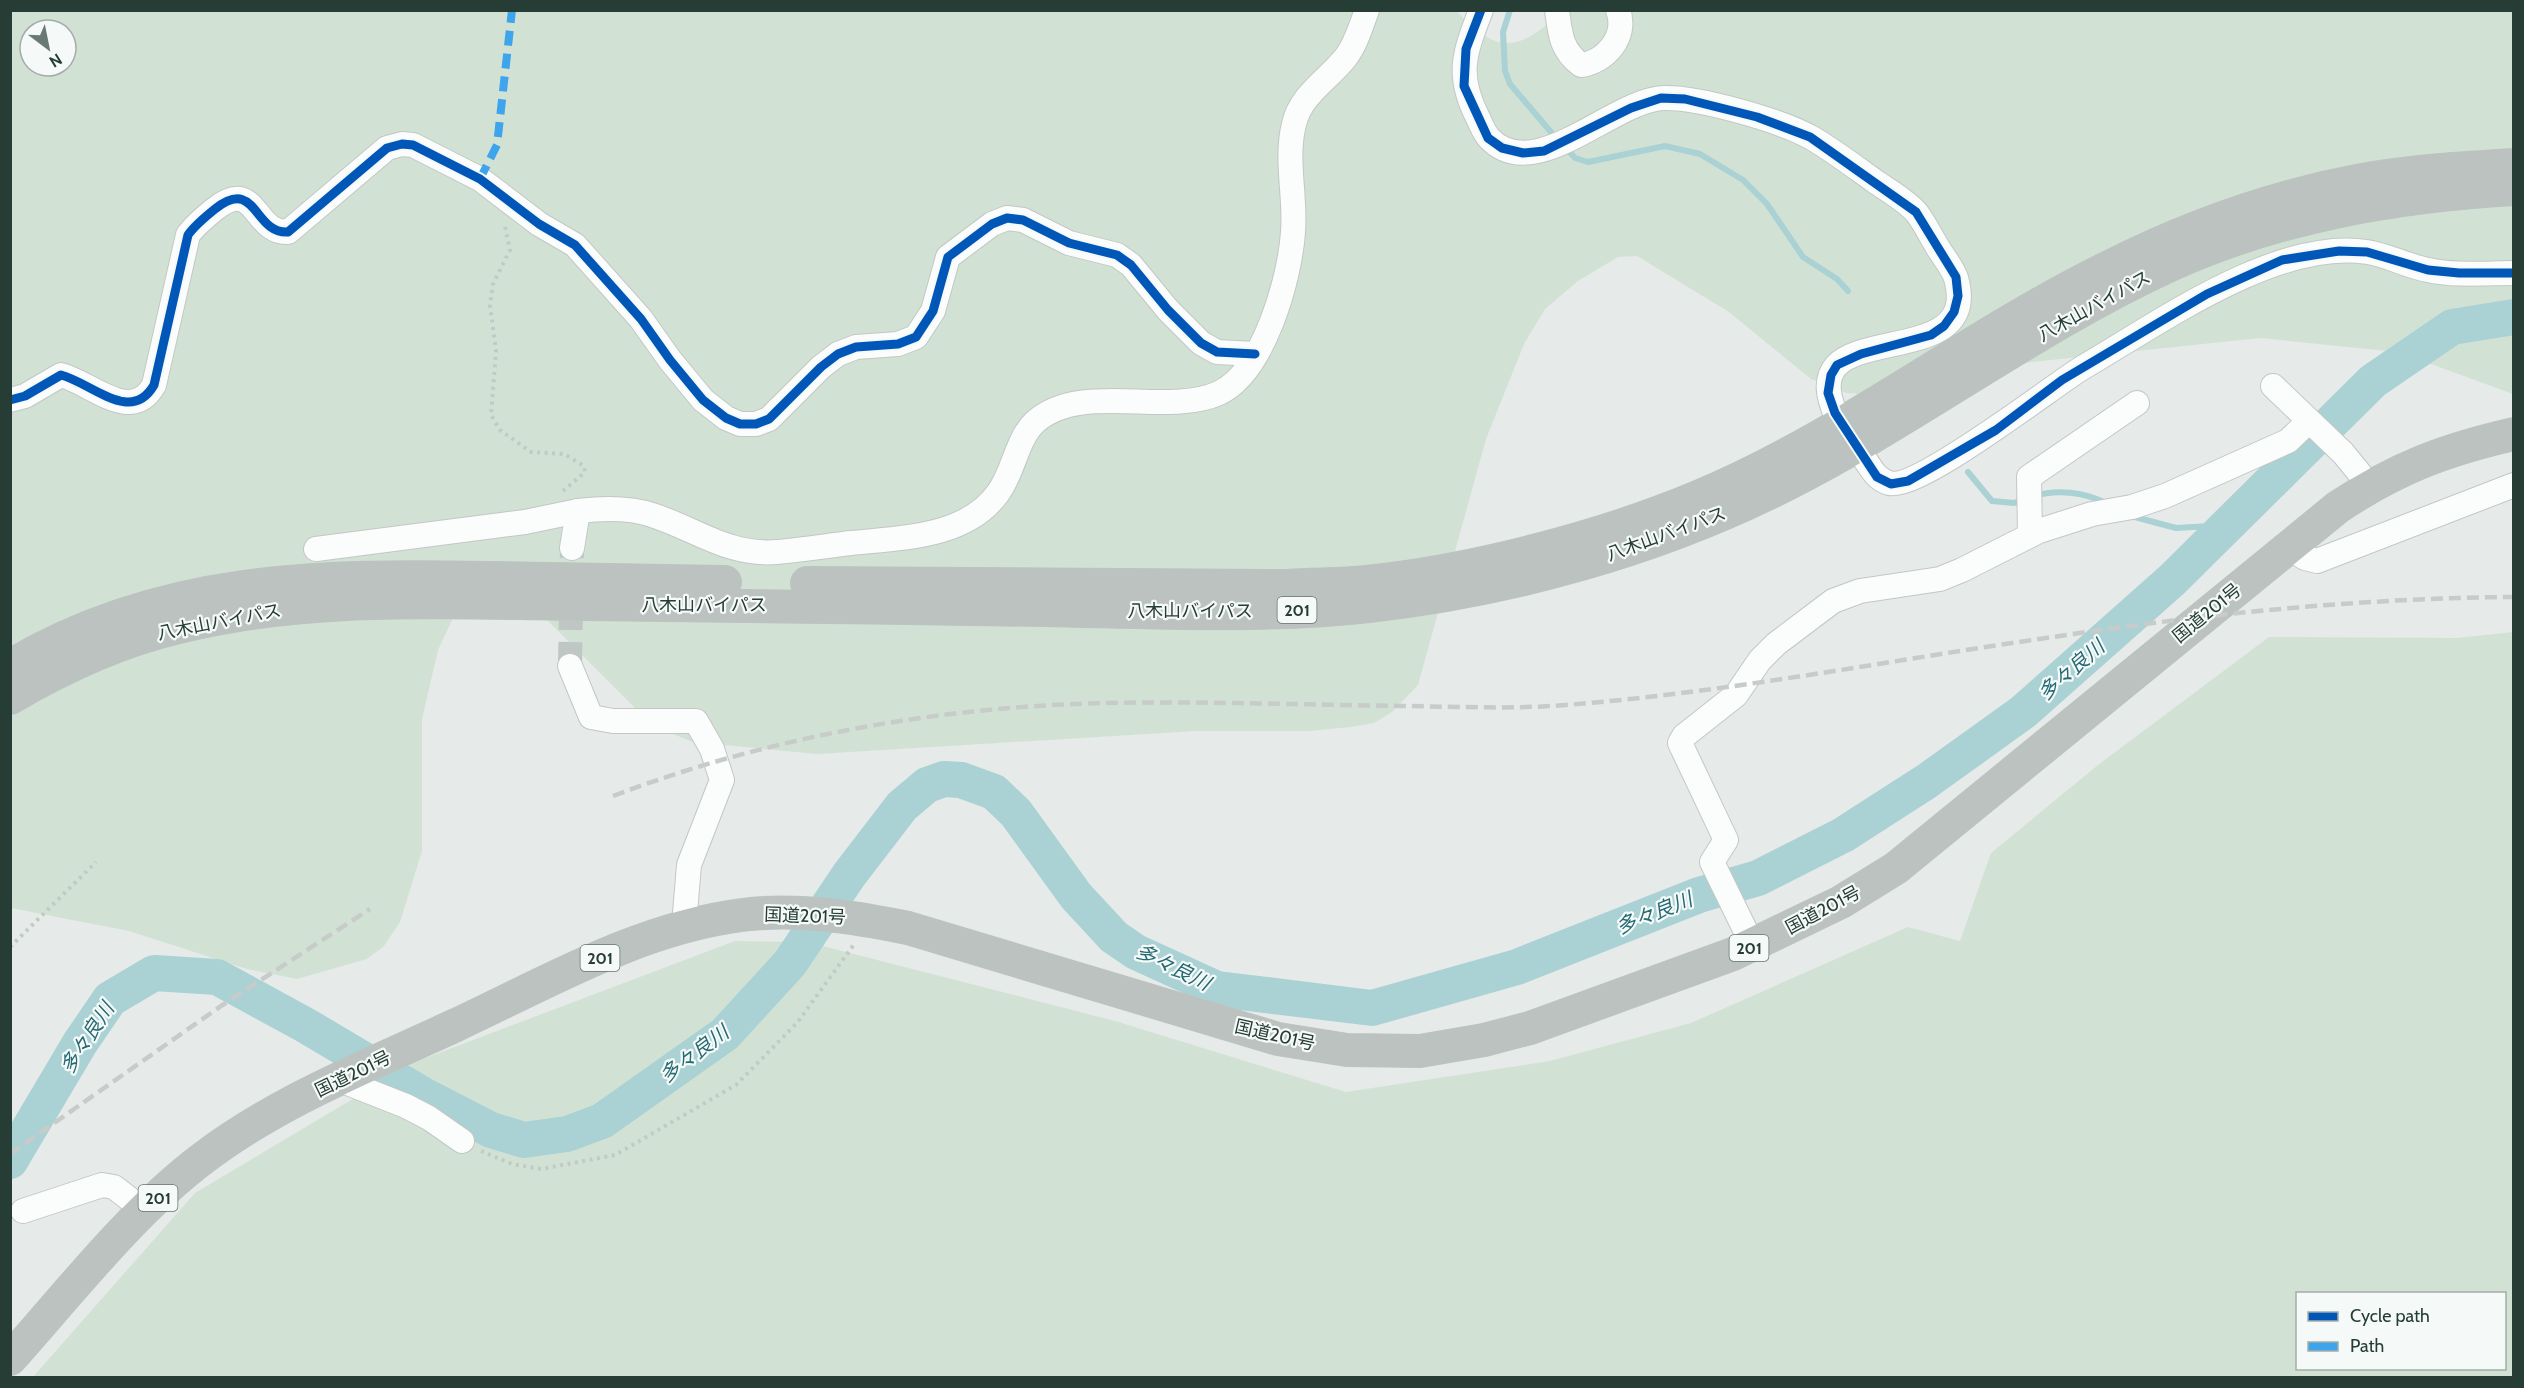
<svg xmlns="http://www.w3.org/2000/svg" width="2524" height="1388" font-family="Cabin,'Noto Sans JP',sans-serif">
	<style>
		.green { fill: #d1e2d5; fill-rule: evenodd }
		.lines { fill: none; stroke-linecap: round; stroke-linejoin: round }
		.stream { stroke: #aad1d4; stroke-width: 6 }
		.river { stroke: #aad1d4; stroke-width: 36 }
		.street-tunnel { stroke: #bfc7c4; stroke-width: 24; stroke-dasharray: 24 12; stroke-linecap: butt }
		.street-casing { stroke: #c3c7c5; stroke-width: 26 }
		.highway-casing { stroke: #bec6c3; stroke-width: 34 }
		.path { stroke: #c2cac6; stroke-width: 4; stroke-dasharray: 3 4.5; stroke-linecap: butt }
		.street { stroke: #fbfcfc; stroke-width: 24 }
		.highway { stroke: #bcc2c0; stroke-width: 33 }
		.rail { stroke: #c7cbca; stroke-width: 4.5; stroke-dasharray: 12 6; stroke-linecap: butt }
		.quiet { stroke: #3ea4eb; stroke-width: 8; stroke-dasharray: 15 8; stroke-linecap: butt }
		.cycleway-casing { stroke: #f5f9f7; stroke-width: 13 }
		.cycleway { stroke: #0057b8; stroke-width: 9 }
		.labels { text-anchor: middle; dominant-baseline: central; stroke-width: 4.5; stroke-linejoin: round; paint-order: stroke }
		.shield { fill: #f5f9f7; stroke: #63756f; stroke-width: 1.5 }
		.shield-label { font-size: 16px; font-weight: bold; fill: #253d35 }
		.street-label { font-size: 18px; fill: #253d35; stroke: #f5f9f7 }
		.water-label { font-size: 20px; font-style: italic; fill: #246a74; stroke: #f5f9f7 }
	</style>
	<rect width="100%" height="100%" fill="#e6eae8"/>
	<g class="green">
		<path d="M1456,10c41,46 64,42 107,0l950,1v383l-115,-42 -138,-14 -256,27 -107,32 -50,-4 -36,-14 -82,-67 -92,-56 -19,1 -40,24 -33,28 -21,35 -38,95 -68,246 -26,27 -18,11 -23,4 -43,4h-112l-379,23 -124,-12 -40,-16 -107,-107 -93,-1 -15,32 -16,69v132l-22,71 -16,24 -17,13 -70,20 -50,-10 -118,-38 -118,-23 -1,-897zM30,30h36v36h-36z"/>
		<path d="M2513,632v745l-2481,1 163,-185 220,-131 320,-121 72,1 308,79 231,71 204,-31 141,-38 217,-96 52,14 31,-88 107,-88 171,-128 188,1zM2298,1294h206v74h-206z"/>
	</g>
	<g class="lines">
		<g class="stream">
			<polyline points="1510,10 1503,32 1505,71 1510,84 1556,138"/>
			<polyline points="1565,147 1575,158 1588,162 1665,146 1700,154 1743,180 1767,204 1803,257 1837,279 1848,291"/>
			<polyline points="1968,472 1992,501 2014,503 2024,499"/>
			<path d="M2034,496c23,-7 50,-4 72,7"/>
			<polyline points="2131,516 2176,528 2228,525"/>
		</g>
		<polyline class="river" points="10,1161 80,1043 110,999 154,973 217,977 305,1025 423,1095 491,1130 524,1140 567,1134 602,1121 725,1034 790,963 849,875 902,806 927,785 944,779 961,780 994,792 1016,813 1076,896 1114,937 1136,952 1217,989 1372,1008 1517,967 1699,895 1758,878 1843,835 1927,781 2023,712 2172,580 2373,381 2452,327 2514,317"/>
		<polyline class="street-tunnel" points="570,666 572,548"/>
		<defs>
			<g id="street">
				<path d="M1481,10c-17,44 -25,65 -3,108 3,6 6,15 11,20 45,49 125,-39 175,-40 35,-1 118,23 148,40 22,13 43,29 64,44 13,9 29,18 40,30 9,11 16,27 24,39 5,8 13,18 16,27 22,78 -89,55 -120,88 -12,14 -7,32 -1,47"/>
				<path d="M1557,10c3,24 4,40 24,55 24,-3 47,-28 37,-55"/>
				<polyline points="2273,386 2343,453 2370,486"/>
				<path d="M10,400l15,-4 36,-21c31,8 70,50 93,10l34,-150c7,-10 17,-18 27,-26 42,-33 38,25 73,23l99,-84 15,-4 11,1 67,34 59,45 36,21 66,74 29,41 33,40 23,18 14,6h16l13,-5 52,-52 17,-13 18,-7 42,-3 18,-7 17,-26 15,-54 44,-33 15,-6 16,2 46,23 48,12 14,10 37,45 33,33 16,9 38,2"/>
				<path d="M1862,455c8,11 13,24 27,28 29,8 162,-96 193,-115 76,-44 194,-130 285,-116 20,3 40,14 61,18 27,6 57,3 86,3"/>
				<polyline points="2030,535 2029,477 2137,403"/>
				<polyline points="2287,547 2305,558 2317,561 2514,485"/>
				<path d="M572,548l6,-37c25,-3 51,-4 74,4 44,14 76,41 125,37 24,-2 49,-6 74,-9 49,-5 115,-5 147,-50 16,-21 18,-53 37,-71 46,-41 131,-5 184,-29 45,-21 71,-115 74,-161 3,-36 -8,-72 1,-108 7,-30 34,-44 52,-67 10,-13 15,-31 21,-47"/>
				<polyline points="316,549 525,522 578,511"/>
				<polyline points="570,666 591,717 613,721 696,721 712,749 722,780 689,865 684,925"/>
				<polyline points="1753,946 1712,862 1726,840 1680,743 1684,736 1736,695 1760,660 1776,644 1833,601 1860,591 1940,579 1962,570 2039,531 2092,514 2132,507 2165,496 2288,441 2308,422"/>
				<polyline points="340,1080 406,1106 429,1118 462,1141"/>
				<polyline points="23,1211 102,1185 114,1187 145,1211"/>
			</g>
			<g id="highway">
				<path d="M807,583l480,3c26,-2 53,-1 79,-4 105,-11 234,-44 332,-85 144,-60 269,-160 409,-229 79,-40 168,-72 255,-88 51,-9 101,-12 152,-15"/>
				<path d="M10,666c151,-90 310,-91 479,-88 79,1 158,3 236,4"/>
				<path d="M10,698c53,-31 109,-57 169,-71 131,-33 270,-24 404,-23 153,1 306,4 459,6 108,2 219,8 327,-4 141,-16 287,-56 414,-120 133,-67 252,-159 387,-221 109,-49 225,-69 344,-76"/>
				<path d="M10,1359c59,-66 122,-147 192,-200 76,-58 168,-94 254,-134 92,-43 184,-97 286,-110 55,-7 112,2 166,13l370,111 69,11 73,1 64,-11 46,-12 203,-74 108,-52 55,-34 442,-361c59,-39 106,-57 176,-73"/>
			</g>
		</defs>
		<use href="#street" class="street-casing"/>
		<use href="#highway" class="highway-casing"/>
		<g class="path">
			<polyline points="505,227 510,250 493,284 490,305 496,351 491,415 500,430 531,452 564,454 584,466 585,472 563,491"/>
			<polyline points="10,947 96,862"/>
			<polyline points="481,1151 512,1164 541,1169 615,1155 736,1085 797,1023 855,943"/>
		</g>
		<use href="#street" class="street"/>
		<use href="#highway" class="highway"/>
		<g class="rail">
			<path d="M613,796c155,-59 324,-89 490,-93 103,-2 206,2 309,3 51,1 103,3 154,-1 164,-13 325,-45 487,-68 152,-23 307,-39 461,-40"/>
			<polyline points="10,1154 221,1006 370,909"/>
		</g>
		<polyline class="quiet" points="480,179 497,145 512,10"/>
		<defs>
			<g id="cycleway">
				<polyline points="1481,10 1466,49 1464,86 1488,138 1502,148 1523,153 1544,151 1631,108 1661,98 1685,99 1757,117 1810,137 1916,212 1956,277 1958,296 1954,312 1944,326 1931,335 1861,354 1837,365 1831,375 1828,393 1835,413 1877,477 1891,484 1908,481 1996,430 2062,380 2207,294 2282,260 2339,251 2367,252 2428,270 2459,273 2514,273"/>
				<path d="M10,400l15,-4 36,-21c31,8 70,50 93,10l34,-150c7,-10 17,-18 27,-26 42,-33 38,25 73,23l99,-84 15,-4 11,1 67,34 59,45 36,21 66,74 29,41 33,40 23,18 14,6h16l13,-5 52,-52 17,-13 18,-7 42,-3 18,-7 17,-26 15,-54 44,-33 15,-6 16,2 46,23 48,12 14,10 37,45 33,33 16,9 38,2"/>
			</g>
		</defs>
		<use href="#cycleway" class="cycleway-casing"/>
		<use href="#cycleway" class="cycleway"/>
	</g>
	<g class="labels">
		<g class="shield">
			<rect x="1277.5" y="597" width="39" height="26" rx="4.5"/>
			<rect x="1729.5" y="935" width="39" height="26" rx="4.5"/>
			<rect x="580.5" y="945" width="39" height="26" rx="4.5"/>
			<rect x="138.5" y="1185" width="39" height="26" rx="4.5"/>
		</g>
		<g class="shield-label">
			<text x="1297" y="610">201</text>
			<text x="1749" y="948">201</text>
			<text x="600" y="958">201</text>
			<text x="158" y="1198">201</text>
		</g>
		<g class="street-label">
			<text transform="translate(2094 306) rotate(-29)">八木山バイパス</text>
			<text transform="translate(1666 534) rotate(-20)">八木山バイパス</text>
			<text x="704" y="605">八木山バイパス</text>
			<text x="1190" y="611">八木山バイパス</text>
			<text transform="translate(2207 613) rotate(-39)">国道201号</text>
			<text transform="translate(219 622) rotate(-11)">八木山バイパス</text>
			<text transform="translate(1823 910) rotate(-28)">国道201号</text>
			<text transform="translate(805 916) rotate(2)">国道201号</text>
			<text transform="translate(1275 1035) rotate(13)">国道201号</text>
			<text transform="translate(353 1074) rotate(-26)">国道201号</text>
		</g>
		<g class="water-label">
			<text transform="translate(2071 670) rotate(-41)">多々良川</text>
			<text transform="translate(1654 913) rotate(-22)">多々良川</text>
			<text transform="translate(1173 967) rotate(26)">多々良川</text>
			<text transform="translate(87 1038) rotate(-57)">多々良川</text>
			<text transform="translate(694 1054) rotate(-37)">多々良川</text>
		</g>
	</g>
	<rect width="2524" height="1388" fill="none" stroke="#253d35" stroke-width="24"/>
	<rect x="2296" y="1292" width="210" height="78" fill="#f5f9f7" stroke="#a2aea9" stroke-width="1.5"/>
	<rect x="2308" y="1312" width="30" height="9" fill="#0057b8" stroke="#a2aea9" stroke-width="1.5"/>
	<text x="2350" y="1322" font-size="18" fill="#253d35">Cycle path</text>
	<rect x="2308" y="1342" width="30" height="9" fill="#3ea4eb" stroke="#a2aea9" stroke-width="1.5"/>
	<text x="2350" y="1352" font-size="18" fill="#253d35">Path</text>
	<g transform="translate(48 48) rotate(148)"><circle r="28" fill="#f5f9f7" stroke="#a2aea9" stroke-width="1.5"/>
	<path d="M0-4.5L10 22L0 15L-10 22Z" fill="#697a74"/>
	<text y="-9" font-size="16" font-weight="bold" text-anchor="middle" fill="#253d35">N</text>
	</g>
</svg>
